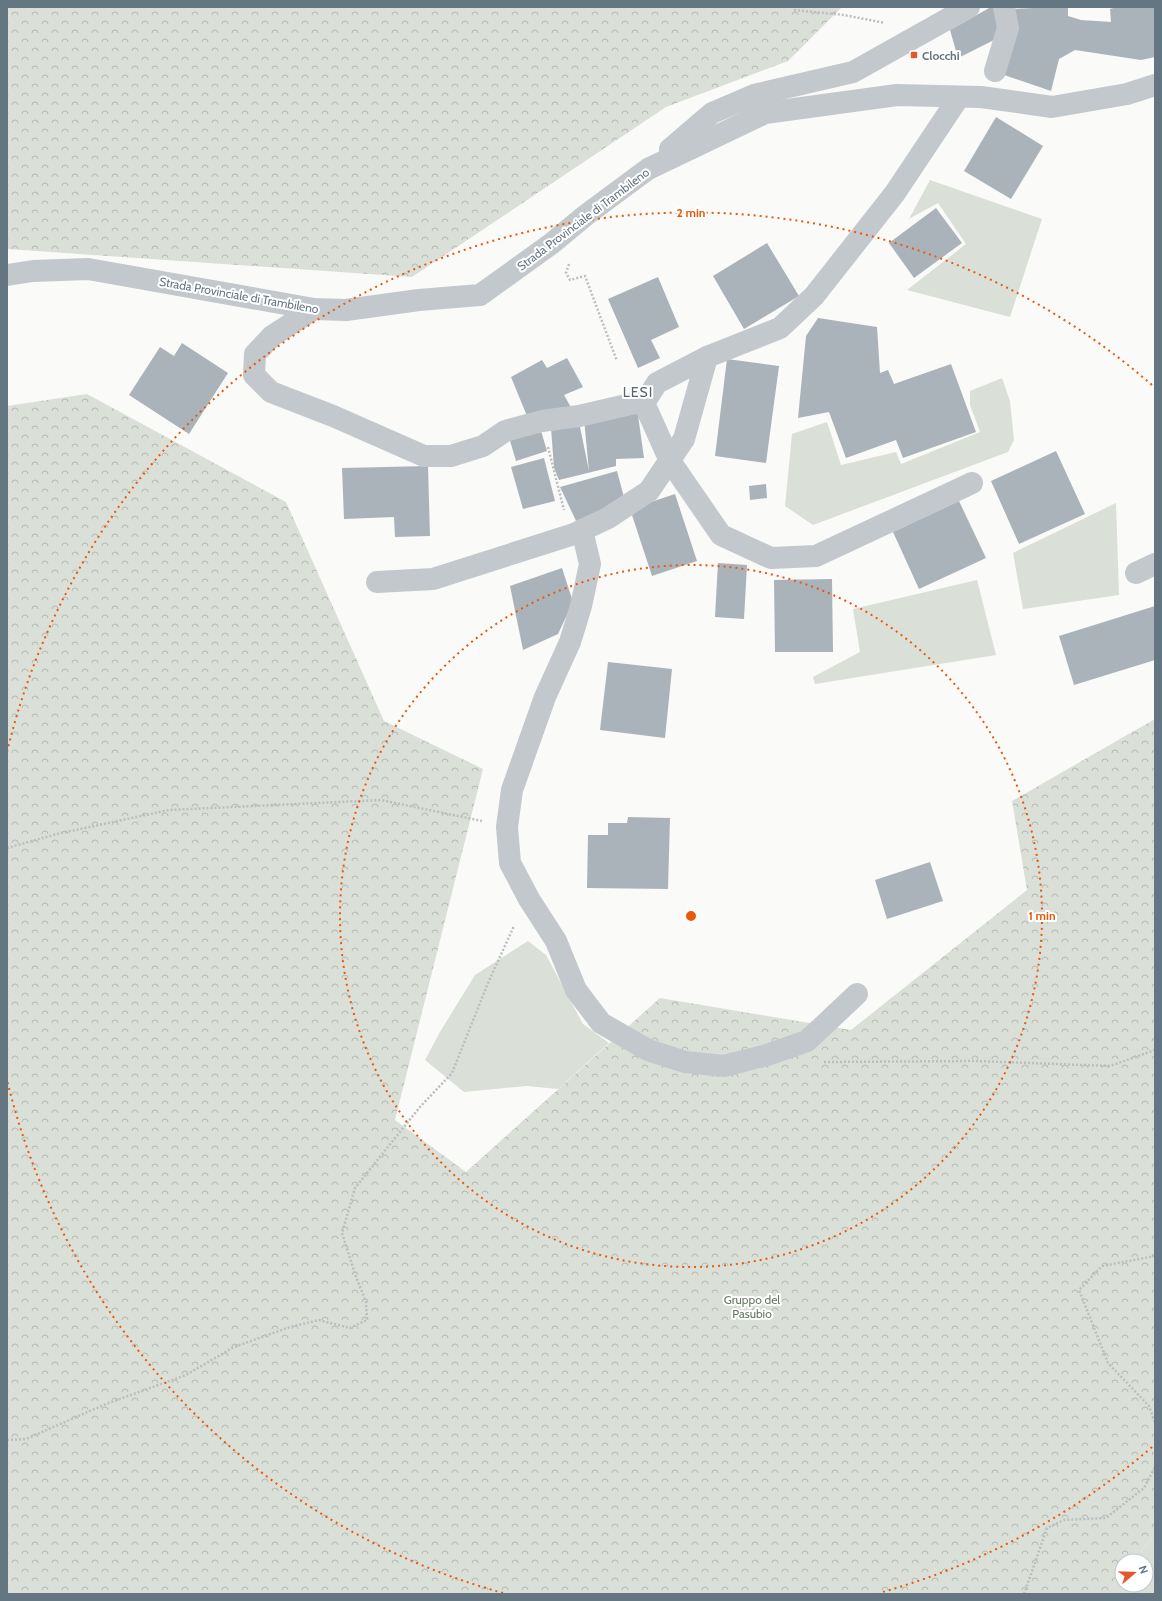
<svg xmlns="http://www.w3.org/2000/svg" width="1162" height="1601" font-family="Cabin,sans-serif">
	<style>
		.grass { fill: #dadfd7 }
		.forest { fill: url(#forest-crowns) }
		.building { fill: #aab3b9 }
		.lines { fill: none; stroke-linecap: round; stroke-linejoin: round }
		.path { stroke: #bbbfc2; stroke-width: 2.5; stroke-dasharray: 2 2; stroke-linecap: butt }
		.minor { stroke: #c3c8cc; stroke-width: 22 }
		.ring { fill: none; stroke: #e8590c; stroke-width: 2; stroke-dasharray: 2 4 }
		.poi-dot { fill: #e4572e; stroke: #fff; stroke-width: 1.5 }
		.labels { text-anchor: middle; dominant-baseline: central; stroke-width: 4; stroke-linejoin: round; paint-order: stroke }
		.poi-label { font-size: 12px; font-weight: bold; fill: #657683; stroke: #fff; text-anchor: start }
		.street-label { font-size: 12px; fill: #657683; stroke: #fff }
		.park-label { font-size: 12px; fill: #687a64; stroke: #fff }
		.quarter-label { font-size: 14px; letter-spacing: 1px; fill: #57646e; stroke: #fff }
		.centre { fill: #e8590c; stroke: #fff; stroke-width: 2 }
		.ring-label { font-size: 12px; text-anchor: middle; font-weight: bold; fill: #e8590c; stroke: #fff; stroke-width: 4; stroke-linejoin: round; paint-order: stroke }
	</style>
	<defs>
		<pattern id="forest-crowns" width="20" height="18" patternUnits="userSpaceOnUse"><rect width="20" height="18" fill="#dadfd7"/><path d="M2 6a3 3 0 1 1 6 0M12 15a3 3 0 1 1 6 0" fill="none" stroke="#b4b9b4"/></pattern>
	</defs>
	<rect width="100%" height="100%" fill="#fafaf8"/>
	<g class="grass">
		<polygon points="930,180 1042,219 1010,317 907,290 966,244 938,203 909,219"/>
		<polygon points="1002,378 1010,401 1014,440 1008,452 813,525 785,506 792,434 827,422 841,465 896,452 901,464 980,432 970,405 970,391"/>
		<polygon points="1116,503 1119,595 1023,609 1013,553"/>
		<polygon points="977,580 996,655 815,684 813,677 860,652 853,609"/>
		<polygon points="528,941 546,955 583,1024 609,1043 558,1089 527,1086 464,1092 425,1060 440,1032 475,975"/>
		<polygon points="1155,1534 1155,1594 1105,1594 1122,1574 1122,1585 1146,1585 1146,1561 1133,1561"/>
	</g>
	<g class="forest">
		<polygon points="7,7 842,7 788,61 666,107 412,277 7,249"/>
		<polygon points="87,394 286,502 384,721 483,769 395,1120 466,1172 660,998 851,1030 1027,890 1012,801 1155,719 1155,1534 1133,1561 1122,1561 1122,1574 1105,1594 7,1594 7,406"/>
	</g>
	<g class="building">
		<polygon points="991,7 1000,7 1002,36 958,58 950,30"/>
		<polygon points="1032,7 1068,7 1068,16 1081,20 1111,22 1110,9 1117,7 1155,7 1155,57 1141,60 1075,50 1059,59 1051,91 1001,74 1009,9 1034,8"/>
		<polygon points="996,117 1043,146 1011,199 964,171"/>
		<polygon points="936,208 962,243 914,278 889,243"/>
		<polygon points="767,243 799,296 744,329 713,276"/>
		<polygon points="658,277 679,327 651,340 660,358 638,368 608,299"/>
		<polygon points="818,318 877,327 880,373 888,370 894,384 951,364 976,432 903,458 896,440 846,458 829,412 798,418 806,336"/>
		<polygon points="182,343 228,373 189,434 129,395 160,347 174,356"/>
		<polygon points="567,358 583,387 564,395 573,411 527,416 511,377 542,360 547,368"/>
		<polygon points="727,359 779,366 766,463 715,456"/>
		<polygon points="637,408 644,458 616,459 616,466 559,480 554,468 551,428 579,422 589,471 584,419"/>
		<polygon points="539,424 547,451 516,461 508,434"/>
		<polygon points="1056,451 1085,514 1019,544 991,481"/>
		<polygon points="544,458 555,501 523,509 511,467"/>
		<polygon points="428,466 430,536 395,537 394,517 344,519 342,468"/>
		<polygon points="617,471 625,501 578,525 560,487"/>
		<polygon points="766,484 767,498 750,500 749,486"/>
		<polygon points="675,494 697,561 652,576 630,509"/>
		<polygon points="959,501 986,558 919,589 893,532"/>
		<polygon points="718,563 747,565 744,619 715,617"/>
		<polygon points="562,568 573,602 558,634 523,650 510,586"/>
		<polygon points="832,579 833,652 775,652 774,580"/>
		<polygon points="1155,606 1155,660 1074,685 1059,636"/>
		<polygon points="608,662 672,669 665,738 600,730"/>
		<polygon points="628,817 670,818 668,889 587,888 588,835 608,835 608,823 627,823"/>
		<polygon points="930,862 943,901 887,919 875,880"/>
	</g>
	<g class="lines">
		<g class="path">
			<polyline points="794,10 844,15 885,23"/>
			<polyline points="569,264 566,273 570,280 585,276 617,361"/>
			<polyline points="548,447 564,510"/>
			<polyline points="7,848 57,834 169,810 381,800 482,821"/>
			<polyline points="824,1062 976,1061 1110,1066 1155,1050"/>
			<polyline points="1155,1256 1102,1266 1079,1290 1108,1363 1149,1406 1155,1423"/>
			<polyline points="7,1440 26,1439 106,1404 186,1375 234,1347 290,1327 319,1320 350,1328 367,1320 366,1302 355,1274 342,1233 355,1188 420,1107 452,1073 488,983 514,926"/>
			<polyline points="1024,1594 1047,1528 1064,1520 1106,1518 1144,1488 1155,1467"/>
		</g>
		<g class="minor">
			<polyline points="995,71 1008,28 1004,7"/>
			<polyline points="670,149 712,113 754,95 853,72 969,7"/>
			<polyline points="7,275 33,271 88,269 314,309 346,310 419,300 480,295 551,244 586,215 648,169 765,113 897,95 981,97 1052,107 1127,94 1155,85"/>
			<polyline points="314,309 272,336 255,354 254,375 271,392 333,416 424,456 451,456 483,446 505,431 542,421 579,416 635,403 644,403"/>
			<polyline points="707,357 657,383 644,403 670,461 721,535 771,558 816,556 972,483"/>
			<polyline points="582,530 590,564 581,606 570,642 545,697 512,790 507,827 510,863 529,899 556,941 576,990 601,1023 648,1050 685,1062 724,1066 767,1055 807,1041 857,994"/>
			<polyline points="1136,573 1155,564"/>
			<polyline points="377,582 433,579 574,534 608,518 649,491 684,439 707,357 780,328 814,296 895,193 959,97"/>
		</g>
	</g>
	<g class="ring">
		<circle cx="691" cy="916" r="351"/>
		<path d="M1152 1447A703 703 0 0 1 879 1593M503 1593A703 703 0 0 1 7 1080M7 752A703 703 0 0 1 1152 385"/>
	</g>
	<rect class="poi-dot" x="910" y="51" width="8" height="8" rx="2"/>
	<g class="labels">
		<g class="poi-label">
			<text x="922" y="55">Clocchi</text>
		</g>
		<g class="street-label">
			<text transform="translate(583 219) rotate(-37)">Strada Provinciale di Trambileno</text>
			<text transform="translate(239 295) rotate(10)">Strada Provinciale di Trambileno</text>
		</g>
		<g class="park-label">
			<text x="752" y="1299">Gruppo del<tspan x="752" dy="14">Pasubio</tspan></text>
		</g>
		<g class="quarter-label">
			<text x="638" y="392">LESI</text>
		</g>
	</g>
	<circle cx="691" cy="916" r="6" class="centre"/>
	<g class="ring-label">
		<text x="691" y="217">2 min</text>
		<text x="1042" y="920">1 min</text>
	</g>
	<rect width="1162" height="1601" fill="none" stroke="#657683" stroke-width="16"/>
	<g transform="translate(1134 1573) rotate(71)"><circle r="19" fill="#ffffff" stroke="#c1c8cd"/>
	<path d="M0-3L7 15L0 10L-7 15Z" fill="#e4572e"/>
	<text y="-6" font-size="11" font-weight="bold" text-anchor="middle" fill="#657683">N</text>
	</g>
</svg>
